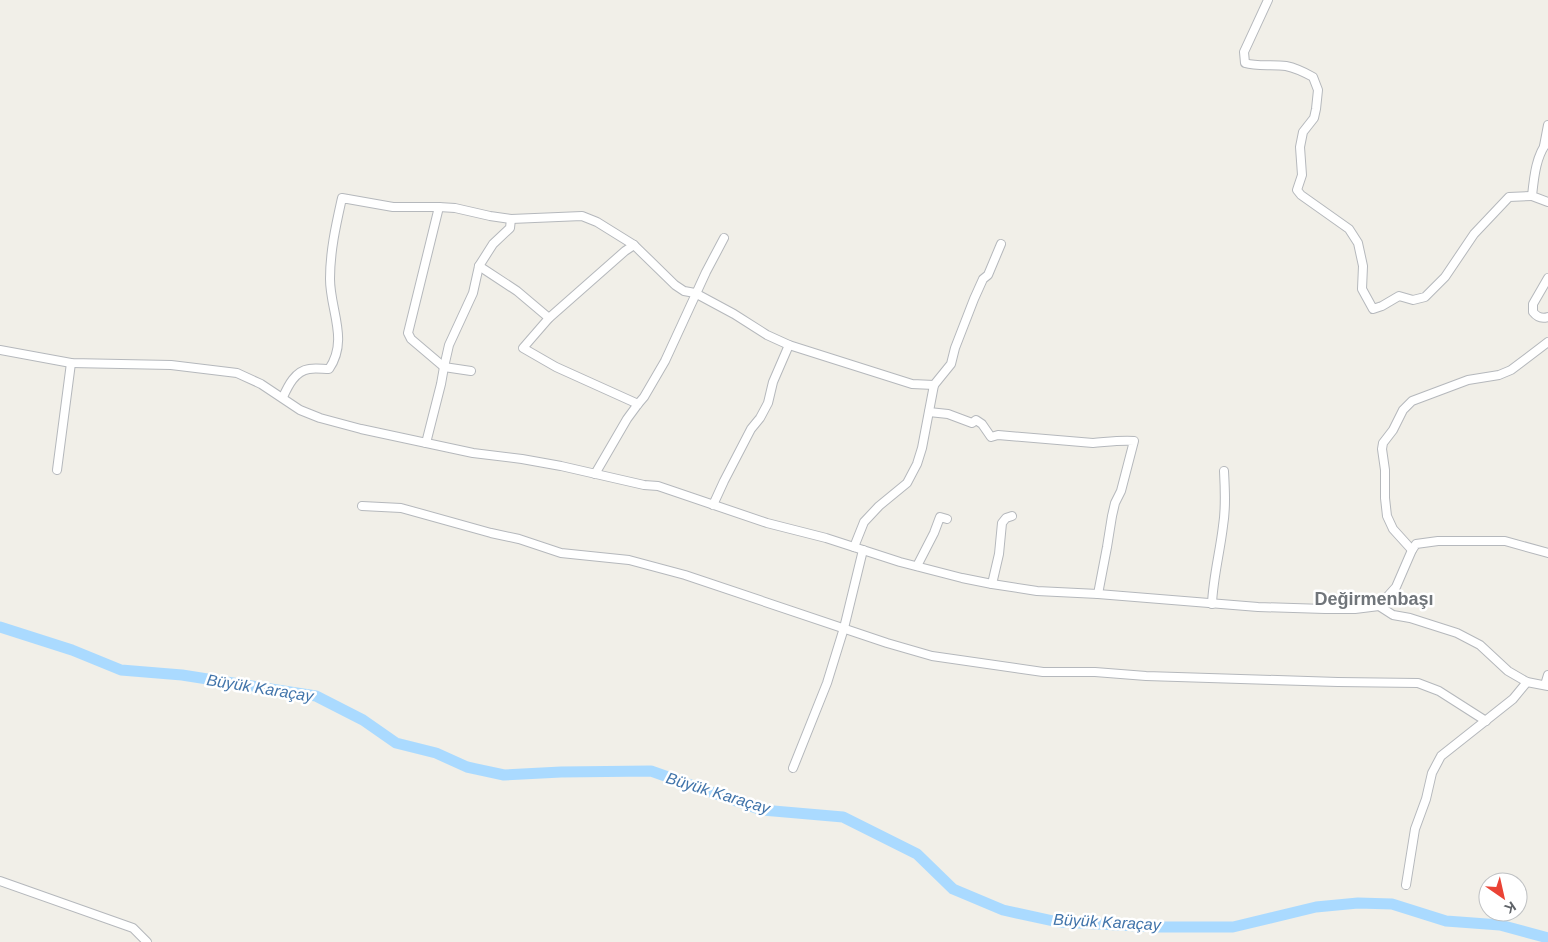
<svg xmlns="http://www.w3.org/2000/svg" width="1548" height="942" font-family="Arial,sans-serif">
	<style>
		.lines { fill: none; stroke-linecap: round; stroke-linejoin: round }
		.river { stroke: #aadaff; stroke-width: 11 }
		.minor-casing { stroke: #b5b8bc; stroke-width: 10 }
		.minor { stroke: #fff; stroke-width: 8 }
		.labels { text-anchor: middle; dominant-baseline: central; stroke-width: 5; stroke-linejoin: round; paint-order: stroke }
		.water-label { font-size: 16px; font-style: italic; fill: #4174aa; stroke: #fff }
		.quarter-label { font-size: 18px; font-weight: bold; fill: #70757a; stroke: #fff }
	</style>
	<rect width="100%" height="100%" fill="#f1efe8"/>
	<g class="lines">
		<polyline class="river" points="0,627 72,650 121,670 182,675 316,696 363,720 396,743 436,753 467,767 504,775 561,772 651,771 762,810 843,817 917,854 953,889 1003,910 1058,922 1158,927 1233,927 1316,907 1358,903 1392,904 1446,921 1500,925 1548,938"/>
		<defs>
			<g id="minor">
				<path d="M1268,0l-24,52 1,11c13,4 27,1 41,3 10,2 18,6 27,11l5,13 -2,19 -2,9 -11,14 -3,15 2,28 -5,15 4,5 48,34 9,14 5,23 -1,23 11,20 9,-3 17,-10 14,4 12,-3 20,-20 29,-43 35,-37 23,-1"/>
				<path d="M1548,141c-12,14 -14,36 -16,55l16,6"/>
				<polyline points="1544,146 1548,125"/>
				<polyline points="439,207 408,333 411,339 444,367 471,371"/>
				<polyline points="634,245 625,251 549,318 523,348 556,367 638,404"/>
				<polyline points="479,266 517,291 549,318"/>
				<path d="M1548,278l-15,26v8c4,5 9,7 15,5"/>
				<polyline points="0,350 71,363 171,365 237,373 261,384 300,410 320,418 361,429 473,453 522,459 561,466 644,485 658,486 767,523 826,538 900,562 962,578 992,584 1037,591 1098,594 1258,607 1325,609 1355,609 1379,606 1396,587 1412,550 1416,544 1438,541 1505,541 1548,553"/>
				<path d="M283,397c5,-11 12,-26 26,-28 6,-1 14,0 20,0 20,-29 1,-59 1,-90 0,-28 6,-54 12,-81l51,9h46l16,1 35,8 21,3 71,-3 15,6 37,23 41,40 9,6 11,2 39,21 33,21 22,10 123,39 22,1"/>
				<path d="M929,412l19,2 24,9 4,-3 6,4 9,13 7,-2 95,8c14,-1 27,-3 41,-2l-13,50 -6,12 -3,13 -5,31 -9,47"/>
				<polyline points="426,443 441,384 444,367 449,345 473,293 479,266 493,244 510,228 511,219"/>
				<polyline points="57,470 71,363"/>
				<polyline points="595,474 627,419 638,404 644,397 665,361 706,272 724,238"/>
				<polyline points="713,505 724,481 751,429 760,418 768,403 773,382 789,345"/>
				<polyline points="362,506 401,508 491,533 519,539 561,553 629,560 685,575 887,643 932,656 1043,672 1095,672 1146,676 1338,682 1418,683 1439,691 1486,721"/>
				<polyline points="854,547 864,522 879,506 907,483 917,464 922,448 934,385 951,364 955,348 974,299 983,279 988,275 1001,244"/>
				<polyline points="1412,550 1393,529 1387,516 1385,498 1385,470 1382,449 1383,443 1393,430 1403,410 1412,401 1468,380 1499,375 1511,370 1548,342"/>
				<polyline points="917,566 934,533 940,517 947,519"/>
				<polyline points="992,584 999,554 1002,523 1006,518 1012,516"/>
				<path d="M1212,604c1,-26 8,-52 11,-78 3,-18 2,-36 1,-55"/>
				<polyline points="1379,606 1393,615 1410,618 1457,633 1480,645 1508,671 1527,682 1548,686"/>
				<polyline points="1545,685 1548,675"/>
				<polyline points="793,768 827,683 844,628 863,550"/>
				<polyline points="0,881 133,928 147,942"/>
				<polyline points="1406,885 1415,829 1426,799 1432,773 1441,756 1513,699 1527,682"/>
			</g>
		</defs>
		<use href="#minor" class="minor-casing"/>
		<use href="#minor" class="minor"/>
	</g>
	<g class="labels">
		<g class="water-label">
			<text transform="translate(260 688) rotate(9)">Büyük Karaçay</text>
			<text transform="translate(718 793) rotate(17)">Büyük Karaçay</text>
			<text transform="translate(1107 922) rotate(3)">Büyük Karaçay</text>
		</g>
		<g class="quarter-label">
			<text x="1374" y="599">Değirmenbaşı</text>
		</g>
	</g>
	<g transform="translate(1503 897) rotate(146)"><circle r="24" fill="#ffffff" stroke="#bfc1c3"/>
	<path d="M0-4L9 19L0 12L-9 19Z" fill="#ea4335"/>
	<text y="-8" font-size="14" font-weight="bold" text-anchor="middle" fill="#5f6368">K</text>
	</g>
</svg>
